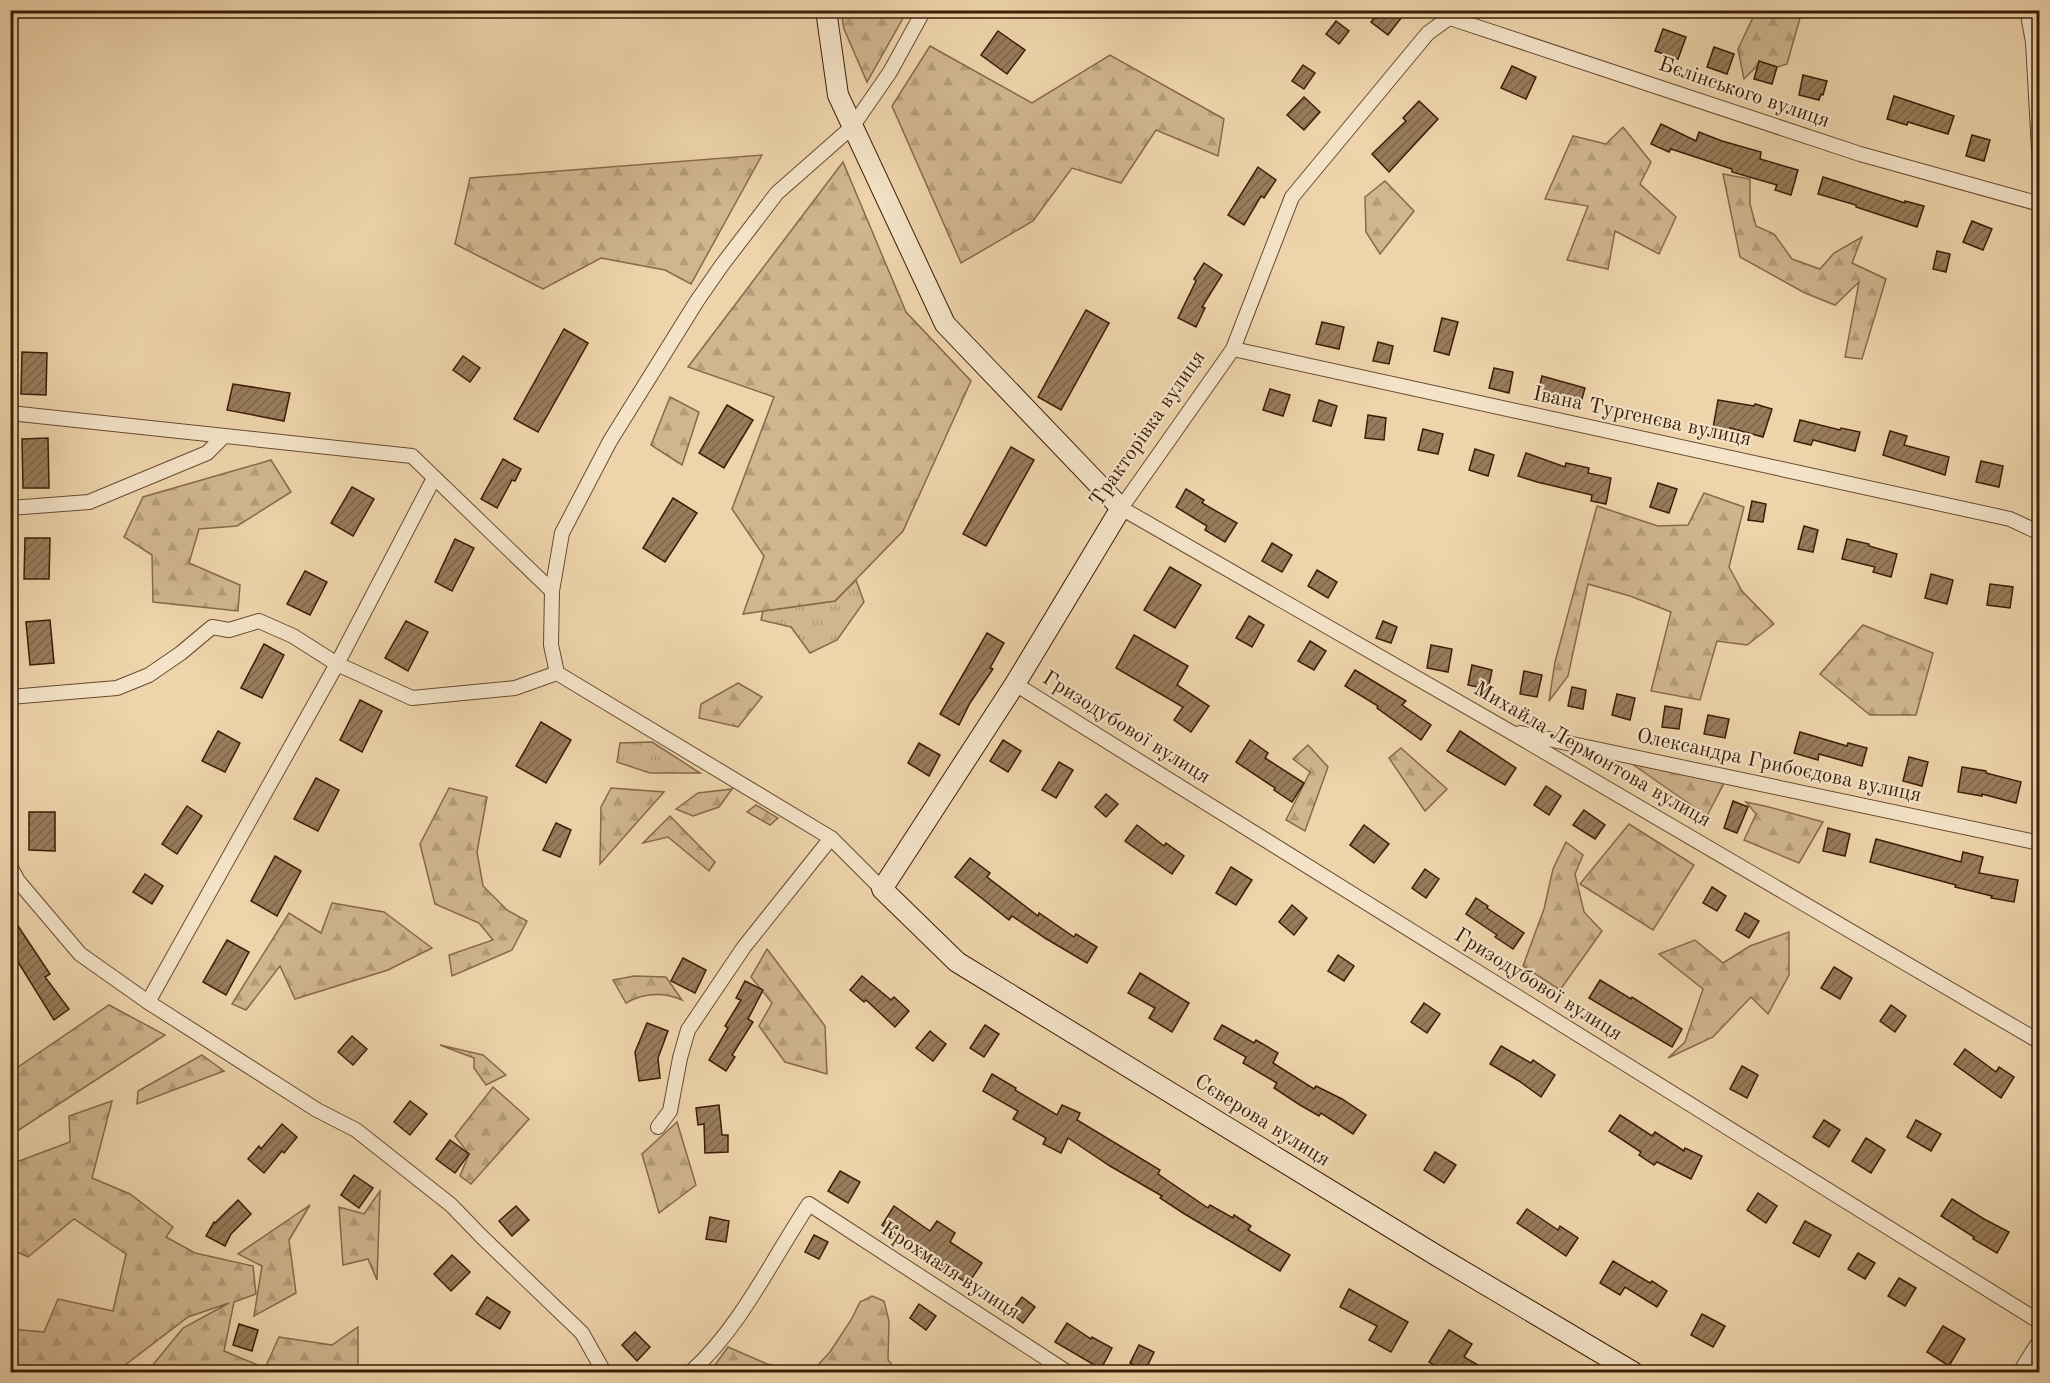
<svg xmlns="http://www.w3.org/2000/svg" width="2050" height="1383" font-family="'Old Standard TT',serif">
	<style>
		.grass { fill: url(#grass-tufts); stroke: #86694a; stroke-width: 1.5 }
		.forest { fill: url(#forest-firs); stroke: #86694a; stroke-width: 1.5 }
		.building { fill: url(#building-hatch); stroke: #3c1d06; stroke-width: 1.5 }
		.lines { fill: none; stroke-linecap: round; stroke-linejoin: round }
		.street-casing { stroke: #684b2f; stroke-width: 16 }
		.secondary-casing { stroke: #3c1d06; stroke-width: 22 }
		.street { stroke: #f4e3c8; stroke-width: 14 }
		.secondary { stroke: #f4e3c8; stroke-width: 20 }
		.labels { text-anchor: middle; dominant-baseline: central; stroke-width: 4.5; stroke-linejoin: round; paint-order: stroke }
		.street-label { font-size: 21px; fill: #3c1d06; stroke: #f4e3c8 }
	</style>
	<defs>
		<pattern id="grass-tufts" width="24" height="20" patternUnits="userSpaceOnUse" patternTransform="scale(1.5)"><rect width="24" height="20" fill="#d0b58f"/><path d="M3 7l-1-3M5 7V3M7 7l1-3M15 17l-1-3M17 17v-4M19 17l1-3" fill="none" stroke="#b49b7a"/></pattern>
		<pattern id="forest-firs" width="22" height="20" patternUnits="userSpaceOnUse" patternTransform="scale(1.5)"><rect width="22" height="20" fill="#d0b58f"/><path d="M5 1l3.5 6h-7zM16 11l3.5 6h-7z" fill="#b49b7a"/></pattern>
		<pattern id="building-hatch" width="6" height="6" patternUnits="userSpaceOnUse" patternTransform="scale(1.5)"><rect width="6" height="6" fill="#997c5c"/><path d="M-1 1l2-2M0 6l6-6M5 7l2-2" fill="none" stroke="#7e654a"/></pattern>
	</defs>
	<rect width="100%" height="100%" fill="#eed4ab"/>
	<filter id="stains"><feTurbulence type="fractalNoise" baseFrequency=".00333" numOctaves="4"/><feColorMatrix values="0 0 0 0 .2 0 0 0 0 .09 0 0 0 0 .02 0 0 0 .5 -.17"/></filter>
	<radialGradient id="worn" r=".72"><stop offset=".6" stop-color="#630" stop-opacity="0"/><stop offset="1" stop-color="#630" stop-opacity=".3"/></radialGradient>
	<g class="grass">
		<polygon points="856,580 864,602 837,640 810,653 791,627 761,620 763,611 835,601"/>
		<polygon points="652,742 700,773 650,773 617,762 620,743"/>
	</g>
	<g class="forest">
		<polygon points="841,11 907,11 867,82 844,29"/>
		<polygon points="1756,11 1802,11 1787,64 1777,67 1761,62 1744,79 1738,49"/>
		<polygon points="930,46 1032,103 1110,55 1224,119 1218,156 1156,130 1121,183 1072,168 1033,221 961,263 892,106"/>
		<polygon points="1623,127 1651,162 1640,184 1676,217 1659,254 1615,231 1608,269 1567,260 1588,206 1545,199 1573,136 1606,144"/>
		<polygon points="762,155 691,284 665,270 601,258 543,289 455,244 470,178"/>
		<polygon points="843,162 906,312 971,381 903,531 835,601 743,614 764,556 732,509 774,397 688,367"/>
		<polygon points="1723,174 1750,179 1750,204 1756,226 1774,234 1792,259 1820,269 1834,253 1862,237 1852,263 1886,279 1862,359 1845,357 1859,282 1835,305 1805,293 1740,257"/>
		<polygon points="1385,181 1414,211 1380,254 1366,232 1365,197"/>
		<polygon points="670,397 699,412 682,465 651,445"/>
		<polygon points="271,460 291,492 237,526 199,529 189,563 240,585 238,611 153,602 152,555 124,537 143,497"/>
		<polygon points="1704,493 1744,507 1729,567 1742,591 1774,624 1747,645 1717,641 1700,700 1651,691 1671,612 1630,596 1588,584 1568,676 1549,701 1555,662 1597,506 1658,526 1688,525"/>
		<polygon points="1863,625 1933,653 1916,715 1870,715 1820,674"/>
		<polygon points="738,683 762,697 738,727 699,718 701,704"/>
		<polygon points="1308,745 1328,767 1305,831 1286,820 1310,772 1293,759"/>
		<polygon points="1401,748 1447,789 1425,811 1389,758"/>
		<polygon points="1632,764 1724,783 1707,816"/>
		<polygon points="449,788 487,797 477,852 483,886 507,910 527,921 512,950 452,976 449,955 493,940 479,923 435,904 420,844"/>
		<polygon points="611,788 664,792 600,864 601,807"/>
		<polygon points="732,789 719,807 693,816 676,809 698,793"/>
		<polygon points="1746,802 1769,807 1823,822 1799,863 1744,840 1756,814"/>
		<polygon points="756,805 778,818 770,825 747,812"/>
		<polygon points="670,816 715,862 709,871 668,837 643,843"/>
		<polygon points="1629,824 1694,865 1653,930 1580,884"/>
		<polygon points="1566,842 1583,855 1575,874 1584,912 1602,931 1560,990 1523,966 1544,909 1553,869"/>
		<polygon points="332,903 384,912 432,948 388,970 295,999 280,966 246,1010 232,1004 289,913 321,933"/>
		<polygon points="1789,932 1789,975 1768,1014 1751,997 1713,1037 1668,1058 1685,1042 1703,989 1659,954 1695,940 1723,963 1750,946"/>
		<polygon points="767,949 825,1026 827,1074 785,1062 759,1026 772,1003 751,977"/>
		<path d="M634,976l32,1 16,23c-19,-8 -38,-7 -56,3l-13,-23z"/>
		<polygon points="109,1005 165,1035 11,1135 11,1072"/>
		<polygon points="440,1045 483,1055 506,1075 486,1085 474,1068 474,1058"/>
		<polygon points="202,1055 224,1071 137,1104 138,1091"/>
		<polygon points="493,1087 529,1119 471,1184 460,1176 469,1154 455,1136"/>
		<polygon points="112,1101 92,1178 130,1194 173,1227 166,1237 195,1253 253,1266 256,1294 234,1302 224,1351 265,1368 279,1337 332,1345 358,1327 358,1368 372,1372 147,1372 183,1328 229,1303 188,1317 116,1372 11,1372 11,1329 44,1332 58,1299 113,1311 126,1254 74,1219 28,1257 10,1249 11,1164 70,1142 69,1116"/>
		<polygon points="677,1122 696,1185 659,1213 642,1154"/>
		<polygon points="380,1191 377,1280 368,1259 343,1265 339,1207 364,1214"/>
		<polygon points="310,1205 289,1240 296,1293 254,1316 262,1266 238,1254"/>
		<polygon points="872,1296 884,1301 889,1321 888,1360 898,1372 710,1372 728,1347 767,1364 797,1369 818,1365 830,1352 851,1320 860,1302"/>
	</g>
	<g class="building">
		<polygon points="1380,10 1392,10 1401,18 1388,35 1371,22"/>
		<polygon points="1336,21 1349,31 1339,44 1326,34"/>
		<polygon points="1663,29 1686,37 1678,59 1655,51"/>
		<polygon points="998,31 1025,50 1007,74 981,55"/>
		<polygon points="1714,47 1734,54 1727,74 1707,67"/>
		<polygon points="1759,61 1777,67 1772,84 1754,79"/>
		<polygon points="1303,65 1315,73 1304,89 1292,81"/>
		<polygon points="1512,66 1536,77 1526,99 1501,88"/>
		<polygon points="1803,75 1827,81 1823,95 1821,94 1819,100 1799,95"/>
		<polygon points="1894,96 1954,116 1948,134 1908,122 1907,125 1887,119"/>
		<polygon points="1304,97 1320,112 1304,130 1287,115"/>
		<polygon points="1419,101 1438,119 1389,172 1372,154 1406,121 1403,118"/>
		<polygon points="1661,124 1696,141 1699,132 1722,141 1761,152 1760,159 1798,170 1791,195 1775,190 1777,185 1732,172 1732,169 1671,149 1669,152 1651,144"/>
		<polygon points="1972,135 1990,140 1984,161 1966,156"/>
		<polygon points="1258,167 1276,180 1264,198 1261,196 1244,225 1228,215"/>
		<polygon points="1823,177 1905,203 1905,201 1924,206 1917,227 1856,207 1856,205 1818,194"/>
		<polygon points="1972,221 1992,229 1983,250 1963,242"/>
		<polygon points="1937,251 1950,254 1946,272 1933,269"/>
		<polygon points="1204,263 1222,275 1202,307 1205,308 1196,327 1178,318 1196,281 1194,279"/>
		<polygon points="1086,310 1109,323 1061,410 1038,397"/>
		<polygon points="1442,318 1458,322 1449,355 1434,351"/>
		<polygon points="1322,322 1344,327 1339,349 1316,344"/>
		<polygon points="564,329 588,343 538,432 514,419"/>
		<polygon points="1378,342 1393,346 1389,364 1373,361"/>
		<polygon points="22,352 47,353 46,395 21,394"/>
		<polygon points="463,356 480,368 470,382 453,370"/>
		<polygon points="1494,368 1513,372 1509,393 1489,388"/>
		<polygon points="1542,376 1585,388 1579,409 1563,404 1564,400 1538,393"/>
		<polygon points="233,384 290,393 284,421 227,410"/>
		<polygon points="1270,389 1290,395 1283,416 1263,410"/>
		<polygon points="1319,400 1337,406 1331,426 1313,421"/>
		<polygon points="1718,400 1754,406 1755,404 1772,409 1763,437 1730,428 1730,430 1713,428"/>
		<polygon points="727,405 753,420 724,468 699,453"/>
		<polygon points="1368,415 1386,418 1384,440 1365,438"/>
		<polygon points="1800,420 1840,430 1841,428 1860,432 1855,451 1813,440 1811,445 1794,441"/>
		<polygon points="1423,429 1443,434 1438,454 1418,450"/>
		<polygon points="1890,431 1907,436 1904,445 1949,457 1945,475 1883,455"/>
		<polygon points="48,438 49,488 23,488 22,439"/>
		<polygon points="1011,447 1034,460 986,546 963,534"/>
		<polygon points="1475,449 1494,455 1488,476 1469,470"/>
		<polygon points="1526,453 1565,467 1566,463 1589,468 1588,473 1611,478 1606,504 1591,501 1592,495 1537,482 1518,476"/>
		<polygon points="503,459 521,469 515,481 512,480 497,508 481,499"/>
		<polygon points="1981,461 2003,466 1999,487 1976,482"/>
		<polygon points="1658,483 1677,489 1669,513 1650,507"/>
		<polygon points="352,487 374,499 353,536 331,523"/>
		<polygon points="1186,489 1204,500 1202,503 1237,523 1225,542 1205,530 1207,526 1176,507"/>
		<polygon points="673,498 697,513 665,562 643,548"/>
		<polygon points="1752,501 1766,504 1763,522 1748,520"/>
		<polygon points="1804,526 1818,530 1813,552 1798,549"/>
		<polygon points="25,538 50,538 49,579 24,579"/>
		<polygon points="455,539 474,548 452,591 435,582"/>
		<polygon points="1847,539 1869,544 1869,546 1897,554 1891,577 1873,572 1875,567 1842,559"/>
		<polygon points="1272,543 1292,555 1282,572 1262,561"/>
		<polygon points="1170,567 1201,585 1175,628 1144,610"/>
		<polygon points="1317,570 1337,582 1328,598 1308,586"/>
		<polygon points="305,571 327,582 310,615 287,604"/>
		<polygon points="1931,574 1953,580 1947,604 1925,598"/>
		<polygon points="1990,584 2013,587 2010,608 1987,605"/>
		<polygon points="1249,616 1264,625 1252,647 1236,638"/>
		<polygon points="50,620 54,663 30,665 26,622"/>
		<polygon points="406,621 428,632 408,671 385,658"/>
		<polygon points="1383,621 1397,627 1391,643 1376,638"/>
		<polygon points="987,633 1004,643 990,668 993,669 970,703 959,725 940,714"/>
		<polygon points="1134,635 1188,666 1177,685 1209,706 1191,732 1174,720 1183,707 1116,668"/>
		<polygon points="1310,641 1326,651 1314,670 1298,661"/>
		<polygon points="264,644 284,655 262,698 241,688"/>
		<polygon points="1431,645 1452,649 1448,672 1427,668"/>
		<polygon points="1472,665 1492,670 1488,689 1468,685"/>
		<polygon points="1355,670 1406,701 1402,705 1431,725 1421,740 1377,708 1378,706 1345,686"/>
		<polygon points="1524,671 1542,675 1537,697 1520,694"/>
		<polygon points="1572,687 1586,690 1583,709 1568,706"/>
		<polygon points="1617,694 1635,698 1630,720 1612,715"/>
		<polygon points="360,700 382,711 362,752 340,740"/>
		<polygon points="1665,706 1682,709 1679,729 1662,727"/>
		<polygon points="1708,715 1729,719 1725,738 1704,734"/>
		<polygon points="541,722 571,740 546,783 516,766"/>
		<polygon points="218,731 240,743 225,772 202,761"/>
		<polygon points="1460,731 1516,768 1505,785 1447,751"/>
		<polygon points="1800,732 1847,746 1848,743 1867,748 1862,766 1819,754 1818,760 1794,753"/>
		<polygon points="1003,740 1021,751 1008,772 990,761"/>
		<polygon points="1250,740 1268,753 1265,758 1304,783 1292,802 1274,790 1275,788 1236,762"/>
		<polygon points="919,743 940,755 929,776 908,763"/>
		<polygon points="1909,757 1928,762 1922,786 1903,781"/>
		<polygon points="1059,762 1073,770 1056,798 1042,790"/>
		<polygon points="1962,767 1986,771 1986,773 2021,782 2016,803 1982,794 1982,796 1958,792"/>
		<polygon points="316,778 339,790 318,831 294,819"/>
		<polygon points="1546,786 1561,796 1549,815 1534,805"/>
		<polygon points="1106,794 1118,804 1106,817 1095,807"/>
		<polygon points="1733,801 1748,807 1737,833 1724,828"/>
		<polygon points="187,806 202,816 177,854 162,844"/>
		<polygon points="1584,810 1605,825 1595,839 1573,825"/>
		<polygon points="29,812 55,812 55,851 29,850"/>
		<polygon points="556,823 571,830 560,857 543,850"/>
		<polygon points="1137,825 1164,846 1166,843 1184,856 1172,874 1125,841"/>
		<polygon points="1364,825 1389,844 1374,863 1350,845"/>
		<polygon points="1828,828 1850,834 1845,856 1823,851"/>
		<polygon points="1876,839 1961,862 1963,852 1983,857 1979,873 2018,880 2014,902 1991,898 1992,896 1955,887 1956,885 1870,862"/>
		<polygon points="275,856 301,871 277,916 251,901"/>
		<polygon points="970,858 990,873 987,877 1038,916 1039,913 1074,937 1076,934 1097,947 1087,963 1045,938 1012,916 1009,920 955,877"/>
		<polygon points="1231,867 1252,880 1236,905 1216,893"/>
		<polygon points="1425,869 1439,879 1426,898 1412,888"/>
		<polygon points="145,874 163,886 152,904 133,892"/>
		<polygon points="1712,887 1726,896 1717,911 1703,903"/>
		<polygon points="1476,898 1488,906 1487,908 1524,933 1513,949 1495,937 1497,935 1466,914"/>
		<polygon points="1292,905 1307,918 1294,935 1279,922"/>
		<polygon points="1745,913 1759,921 1749,938 1736,930"/>
		<polygon points="10,914 50,974 45,977 69,1009 54,1020 10,949"/>
		<polygon points="227,940 249,952 226,995 203,982"/>
		<polygon points="1338,955 1354,966 1344,981 1328,971"/>
		<polygon points="683,958 706,970 695,993 671,981"/>
		<polygon points="1834,967 1852,978 1840,999 1821,988"/>
		<polygon points="1140,973 1189,1003 1172,1032 1149,1018 1155,1008 1128,993"/>
		<polygon points="862,976 891,1000 894,997 909,1011 895,1027 866,1000 864,1002 850,990"/>
		<polygon points="1600,980 1631,999 1632,997 1682,1029 1672,1047 1589,998"/>
		<polygon points="745,981 763,990 748,1019 753,1022 732,1055 735,1057 726,1071 709,1060 728,1028 725,1026 741,1000 736,998"/>
		<polygon points="1424,1003 1440,1014 1427,1033 1411,1022"/>
		<polygon points="1891,1005 1906,1016 1895,1032 1880,1021"/>
		<polygon points="647,1023 668,1031 658,1058 660,1078 639,1081 635,1052"/>
		<polygon points="985,1025 999,1034 984,1057 970,1048"/>
		<polygon points="1222,1025 1254,1043 1256,1040 1278,1053 1273,1063 1314,1089 1316,1086 1342,1099 1366,1115 1353,1134 1321,1113 1319,1116 1300,1105 1274,1088 1277,1083 1243,1063 1246,1057 1214,1039"/>
		<polygon points="930,1031 946,1044 933,1061 916,1048"/>
		<polygon points="352,1036 367,1049 353,1065 338,1052"/>
		<polygon points="1501,1046 1531,1063 1533,1060 1555,1075 1541,1097 1519,1081 1490,1064"/>
		<polygon points="1965,1049 1996,1072 1999,1067 2014,1077 2001,1098 1954,1064"/>
		<polygon points="1742,1066 1758,1075 1747,1098 1730,1089"/>
		<polygon points="992,1074 1016,1088 1015,1090 1057,1115 1062,1105 1080,1113 1077,1120 1160,1170 1158,1174 1208,1208 1210,1205 1233,1218 1234,1215 1251,1226 1248,1230 1290,1255 1280,1271 1183,1213 1160,1198 1162,1196 1110,1166 1068,1138 1061,1153 1043,1144 1046,1138 1013,1119 1018,1111 983,1091"/>
		<polygon points="410,1101 427,1114 410,1135 394,1122"/>
		<polygon points="719,1105 722,1135 728,1135 728,1152 705,1153 704,1124 698,1125 696,1108"/>
		<polygon points="1620,1115 1652,1136 1655,1132 1684,1151 1685,1148 1702,1156 1691,1179 1657,1162 1654,1165 1639,1155 1641,1152 1609,1131"/>
		<polygon points="1824,1120 1840,1130 1829,1147 1813,1137"/>
		<polygon points="1916,1120 1941,1134 1931,1151 1907,1137"/>
		<polygon points="282,1124 297,1137 284,1153 282,1151 264,1173 248,1159 259,1146 261,1149"/>
		<polygon points="1866,1138 1885,1150 1871,1173 1852,1161"/>
		<polygon points="450,1140 469,1154 455,1173 436,1159"/>
		<polygon points="1435,1152 1456,1165 1444,1183 1424,1170"/>
		<polygon points="840,1171 860,1182 848,1203 828,1191"/>
		<polygon points="354,1175 373,1188 359,1208 341,1195"/>
		<polygon points="1758,1193 1777,1206 1766,1223 1747,1210"/>
		<polygon points="1952,1199 1984,1219 2009,1232 1997,1253 1973,1239 1974,1237 1941,1216"/>
		<polygon points="238,1200 251,1214 231,1234 225,1246 206,1236 214,1222 215,1223"/>
		<polygon points="516,1206 529,1220 512,1236 499,1221"/>
		<polygon points="894,1206 930,1231 937,1221 955,1233 950,1242 982,1263 968,1284 882,1225"/>
		<polygon points="1527,1209 1558,1230 1560,1226 1578,1238 1566,1256 1517,1223"/>
		<polygon points="710,1217 729,1221 726,1242 706,1239"/>
		<polygon points="1805,1221 1831,1235 1819,1257 1793,1243"/>
		<polygon points="814,1235 828,1242 819,1259 805,1252"/>
		<polygon points="1858,1253 1875,1263 1865,1279 1848,1269"/>
		<polygon points="452,1255 470,1272 451,1291 434,1274"/>
		<polygon points="1613,1261 1650,1283 1652,1281 1667,1291 1657,1307 1625,1287 1620,1295 1600,1283"/>
		<polygon points="1899,1278 1916,1288 1905,1306 1888,1296"/>
		<polygon points="1349,1289 1408,1322 1391,1352 1369,1340 1377,1326 1340,1307"/>
		<polygon points="487,1297 510,1312 500,1329 476,1314"/>
		<polygon points="1022,1297 1035,1307 1023,1323 1010,1313"/>
		<polygon points="919,1304 936,1316 926,1330 910,1318"/>
		<polygon points="1702,1314 1725,1326 1713,1347 1691,1335"/>
		<polygon points="1067,1323 1091,1339 1092,1337 1112,1348 1101,1369 1055,1342"/>
		<polygon points="239,1324 258,1330 252,1351 233,1345"/>
		<polygon points="1943,1326 1965,1339 1949,1366 1927,1352"/>
		<polygon points="1449,1330 1472,1344 1464,1357 1490,1372 1446,1372 1429,1362"/>
		<polygon points="635,1332 650,1347 637,1361 622,1345"/>
		<polygon points="1139,1345 1154,1352 1145,1371 1130,1363"/>
	</g>
	<g class="lines">
		<defs>
			<g id="street">
				<polyline points="1439,10 1450,18 1860,154 2040,204"/>
				<polyline points="1460,10 1428,33 1292,197 1233,349 1121,508 1509,731 2040,1042"/>
				<polyline points="2027,10 2033,42 2040,167"/>
				<polyline points="1233,349 2010,519 2040,533"/>
				<polyline points="2040,409 2040,600"/>
				<polyline points="10,413 412,456 552,591"/>
				<polyline points="10,508 89,502 207,453 224,436"/>
				<polyline points="1015,684 2040,1322"/>
				<polyline points="10,697 117,688 149,675 181,653 212,627 229,630 259,621 293,636 337,664 412,698 515,688 557,673"/>
				<polyline points="1520,733 2040,843"/>
				<polyline points="10,866 18,881 80,954 148,1002 317,1110 356,1130 451,1205 482,1237 582,1333 604,1372"/>
				<polyline points="882,889 831,838 557,673 551,645 552,591 562,533 610,441 697,301 722,265 777,193 852,127 890,72 924,10"/>
				<polyline points="148,1002 337,664 434,478"/>
				<polyline points="658,1127 670,1111 680,1058 688,1030 744,947 831,838"/>
				<path d="M691,1372c51,-47 80,-111 118,-168l258,168"/>
				<polyline points="2020,1372 2040,1340"/>
			</g>
			<polyline id="secondary" points="826,10 838,95 945,324 1121,508 1015,684 882,889 957,962 1434,1254 1633,1372"/>
		</defs>
		<use href="#street" class="street-casing"/>
		<use href="#secondary" class="secondary-casing"/>
		<use href="#street" class="street"/>
		<use href="#secondary" class="secondary"/>
	</g>
	<g class="labels">
		<g class="street-label">
			<text transform="translate(1744 93) rotate(19)">Бєлінського вулиця</text>
			<text transform="translate(1642 417) rotate(12)">Івана Тургенєва вулиця</text>
			<text transform="translate(1148 429) rotate(-55)">Тракторівка вулиця</text>
			<text transform="translate(1126 728) rotate(32)">Гризодубової вулиця</text>
			<text transform="translate(1592 755) rotate(30)">Михайла Лермонтова вулиця</text>
			<text transform="translate(1779 766) rotate(12)">Олександра Грибоєдова вулиця</text>
			<text transform="translate(1538 985) rotate(32)">Гризодубової вулиця</text>
			<text transform="translate(1262 1121) rotate(32)">Сєверова вулиця</text>
			<text transform="translate(950 1271) rotate(33)">Крохмаля вулиця</text>
		</g>
	</g>
	<rect width="2050" height="1383" fill="none" stroke="#eed4ab" stroke-width="36"/>
	<rect x="12" y="12" width="2026" height="1359" fill="none" stroke="#3c1d06" stroke-width="3"/>
	<rect x="18" y="18" width="2014" height="1347" fill="none" stroke="#3c1d06" stroke-width="1.5"/>
	<rect width="100%" height="100%" filter="url(#stains)"/>
	<rect width="100%" height="100%" fill="url(#worn)"/>
</svg>
